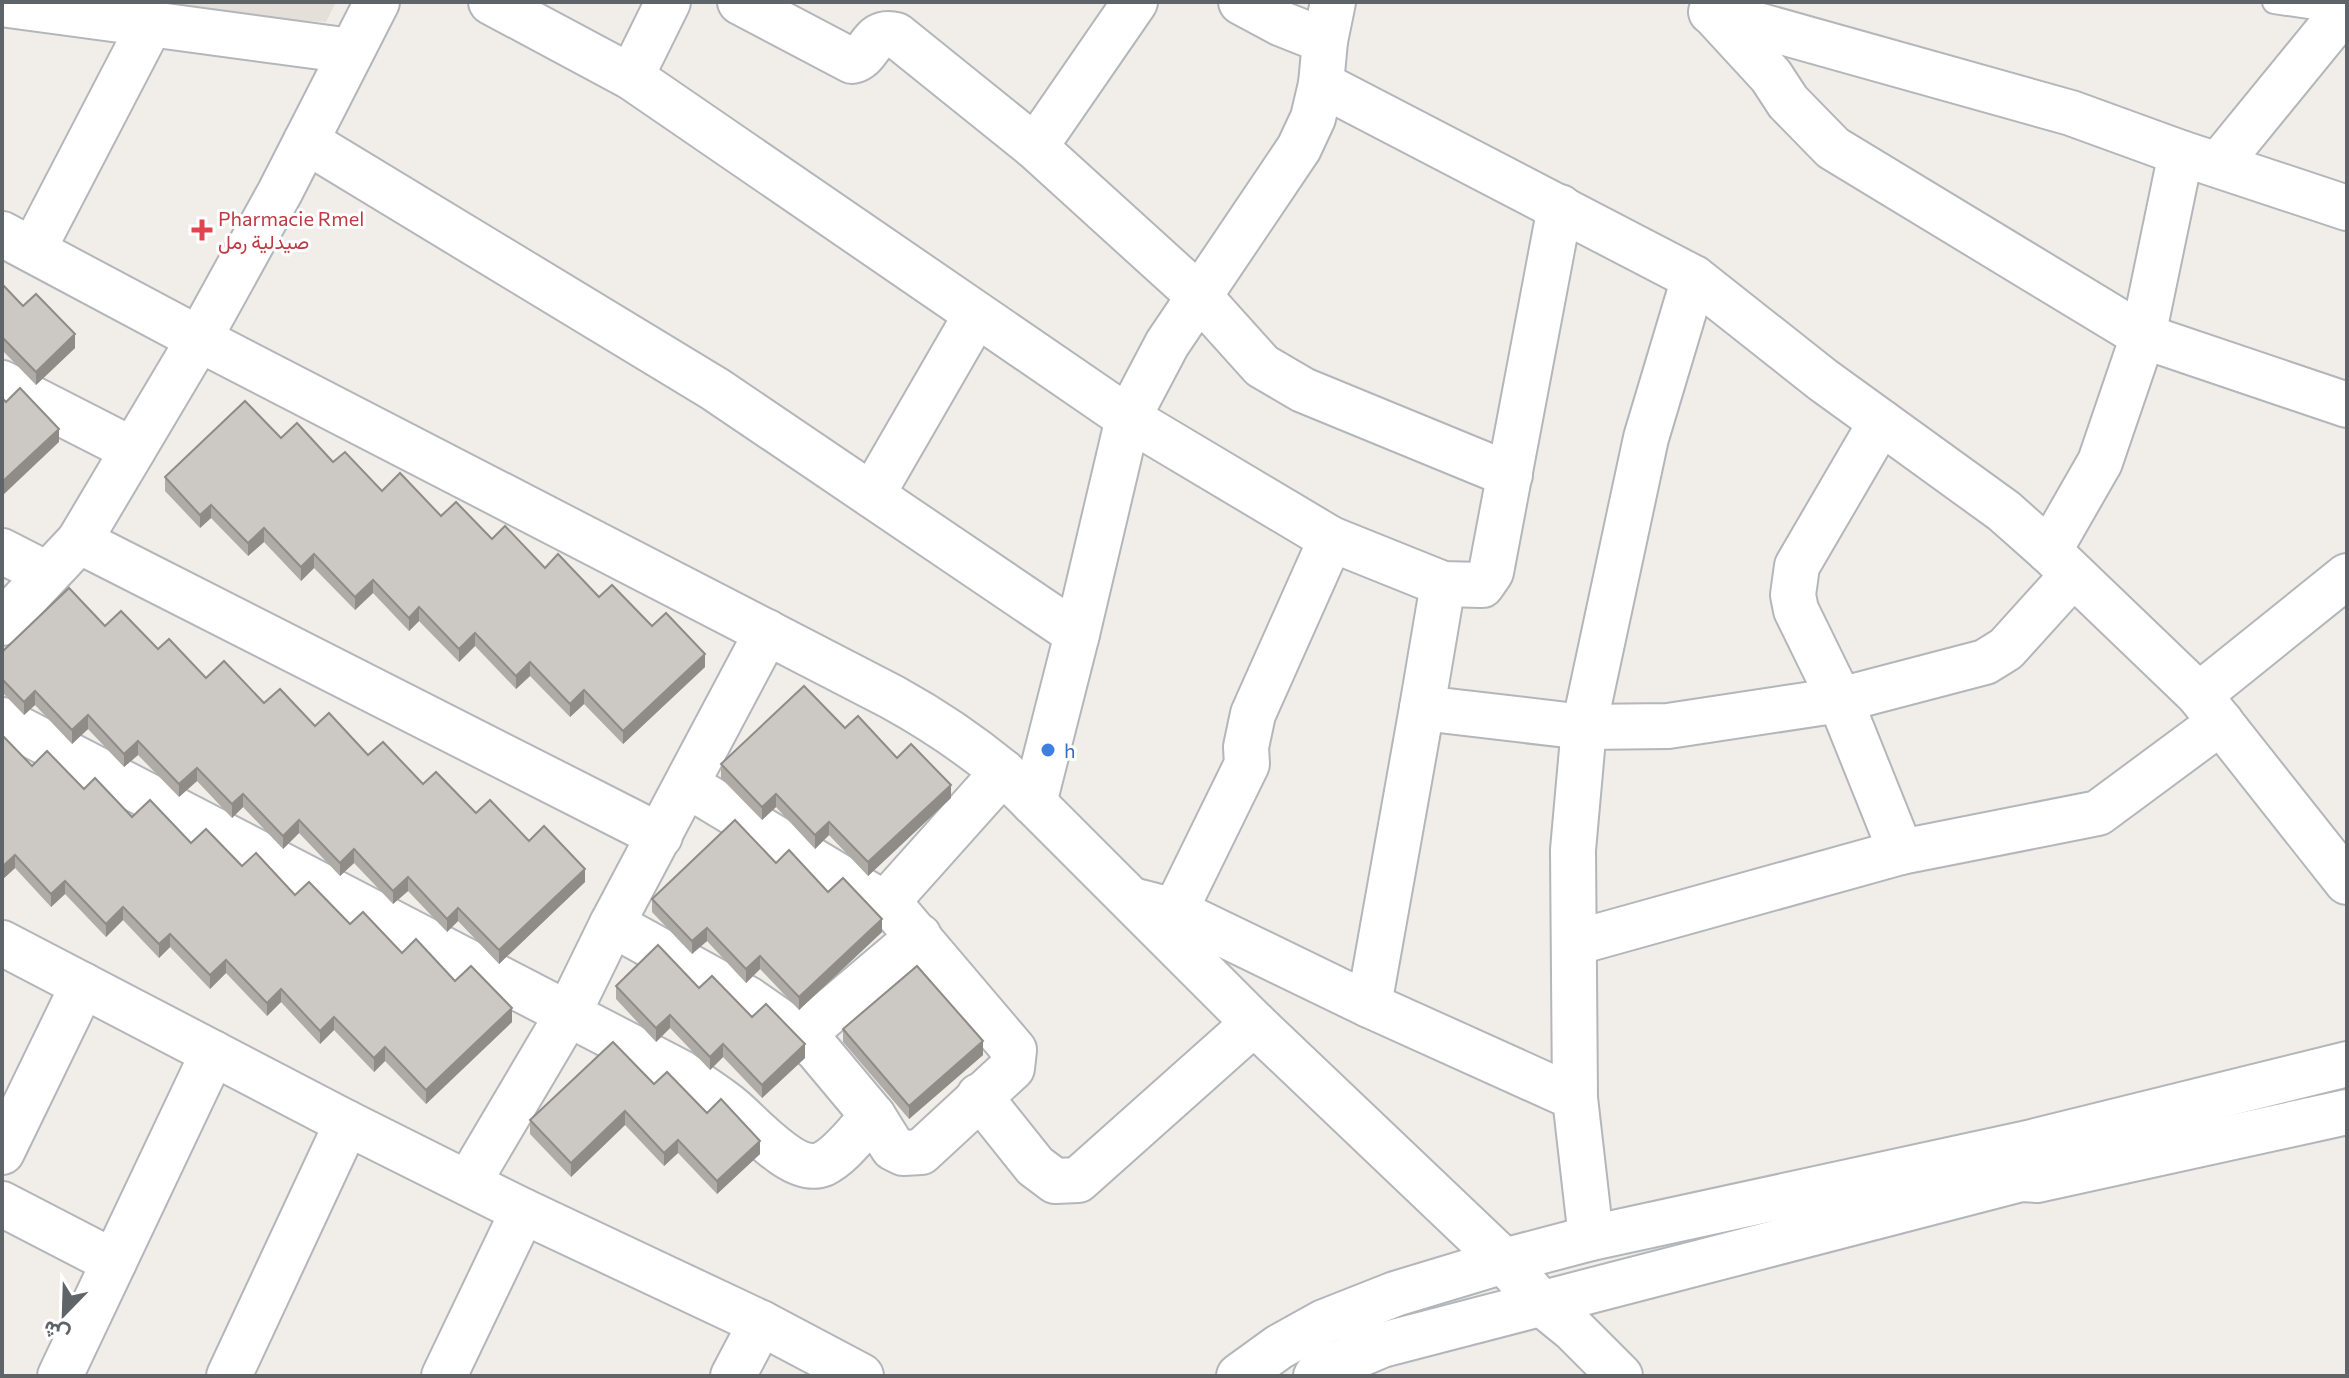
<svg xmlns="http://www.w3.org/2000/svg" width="2349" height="1378" font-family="Commissioner,Vazirmatn,sans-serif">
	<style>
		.education { fill: #e4dfd8 }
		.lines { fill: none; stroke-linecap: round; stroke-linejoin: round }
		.service-casing { stroke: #b3b6ba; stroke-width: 26 }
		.minor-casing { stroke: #b3b6ba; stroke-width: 48 }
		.service { stroke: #fff; stroke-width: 22 }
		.minor { stroke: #fff; stroke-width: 44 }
		.wall { fill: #afaca8 }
		.shaded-wall { fill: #8f8c88 }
		.building { fill: #ccc8c3; stroke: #8f8c88; stroke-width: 2 }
		.health-dot { fill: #e0444e; stroke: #fff; stroke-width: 3 }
		.shop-dot { fill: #3f7fe0; stroke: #fff; stroke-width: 3 }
		.labels { text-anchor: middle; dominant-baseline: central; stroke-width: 6; stroke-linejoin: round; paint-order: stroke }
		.health-label { font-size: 20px; fill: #be3a42; stroke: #fff; text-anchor: start }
		.shop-label { font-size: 20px; fill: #366cbe; stroke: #fff; text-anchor: start }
	</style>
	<rect width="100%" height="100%" fill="#f1ede8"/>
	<polygon class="education" points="2,2 336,2 326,22"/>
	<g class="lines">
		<defs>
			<polyline id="service" points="2274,2 2343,12"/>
			<g id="minor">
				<polyline points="377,2 280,192 199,339 79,541 660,836"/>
				<polyline points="491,2 631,77 1128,418 1331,539 1443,584 1482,585 1491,572 1560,207"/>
				<path d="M740,2l112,59c20,-4 17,-33 44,-26l139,112 164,149 63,70 41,24 207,85"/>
				<polyline points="1241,2 1282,24 1325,41"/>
				<polyline points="2,4 351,51"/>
				<polyline points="1711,12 2071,113 2181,153 2347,208"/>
				<polyline points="1713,13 1771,76 1788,102 1833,148 2143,336 2347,405"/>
				<polyline points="631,77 668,2"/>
				<polyline points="1321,84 1694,278 1823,380 2004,511 2049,551 2199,695 2347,882"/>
				<polyline points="306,141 715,389 1077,634"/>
				<polyline points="1035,147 1135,2"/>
				<polyline points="2218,165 2347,7"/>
				<path d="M2,234l197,105 693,358c40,22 76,46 111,75l251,251 250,238 37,42 32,26 47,47"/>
				<polyline points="33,250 151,23"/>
				<polyline points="2,383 133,450"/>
				<polyline points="1881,422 1797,566 1793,595 1796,610 1840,700 1901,852"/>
				<polyline points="872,495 976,315"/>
				<polyline points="2,551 47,574"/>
				<polyline points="2049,551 2100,462 2143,336 2181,153"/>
				<polyline points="1443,584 1422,708 1584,727 1668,726 1840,700 1985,662 2006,649 2073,575"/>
				<polyline points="2,623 79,541"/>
				<polyline points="2199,695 2347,576"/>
				<path d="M2,720l678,352c17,12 35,23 51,36 21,17 63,68 92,56 19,-9 35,-33 50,-48"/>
				<polyline points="1034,803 1077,634 1128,418 1167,344 1299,148 1313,118 1321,84 1325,41 1333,2"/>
				<polyline points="1136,901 1175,911 1369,1005 1575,1098"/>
				<polyline points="885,904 1003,772"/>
				<polyline points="1175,911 1247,764 1246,747 1253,714 1331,539"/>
				<polyline points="612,924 748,999 801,1036 817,1049 873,1116 893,1148 903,1153 921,1152 1012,1068 1014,1050 895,910 687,785"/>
				<polyline points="2,943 347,1123 523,1211 761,1323 861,1376"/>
				<polyline points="1574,943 1901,852 2098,813 2221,722"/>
				<polyline points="1369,1005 1422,708"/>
				<polyline points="801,1036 919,936"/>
				<polyline points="979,1096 1035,1166 1055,1181 1078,1180 1254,1023"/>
				<polyline points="2,1152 83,985"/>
				<polyline points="468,1183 569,1012 612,924 767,632"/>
				<polyline points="2,1204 114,1262"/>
				<polyline points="1591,1238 1575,1098 1573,850 1584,727 1646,438 1694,278"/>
				<polyline points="60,1376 213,1053"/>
				<polyline points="229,1376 347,1123"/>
				<polyline points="444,1376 523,1211"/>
				<polyline points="733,1376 761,1323"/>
				<polyline points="1239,1376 1279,1347 1324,1322 1395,1294 1504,1261 1591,1238 2028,1143 2347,1064"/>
				<polyline points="1316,1376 1335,1365 1382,1345 2021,1179 2037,1180 2347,1112"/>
			</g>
		</defs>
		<use href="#service" class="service-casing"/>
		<use href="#minor" class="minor-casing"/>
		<use href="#service" class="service"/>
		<use href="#minor" class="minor"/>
	</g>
	<g class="wall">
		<polygon points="2,284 23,306 75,348 36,385 2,350"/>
		<polygon points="281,438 333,462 382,491 492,539 545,568 652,626 705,667 623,744 584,704 570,717 530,676 516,689 475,646 459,662 419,621 409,631 373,593 355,610 314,568 301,581 264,542 248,556 211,518 200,528 165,491 165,477"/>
		<polygon points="105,626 158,649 206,678 315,726 529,841 585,882 499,964 458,921 447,932 408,891 393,904 354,863 340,876 299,833 283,849 243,807 232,818 197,781 179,797 138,755 124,767 88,729 72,744 35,705 24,715 2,692 2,652"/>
		<polygon points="845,728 897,758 951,798 868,876 829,835 815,849 776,807 762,820 721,778 721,764"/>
		<polygon points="2,735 32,766 84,789 132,817 242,866 455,981 512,1022 426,1104 385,1061 374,1072 334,1030 320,1044 281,1002 267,1016 226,973 210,989 170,947 159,958 123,920 106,937 65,894 51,907 15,868 2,880"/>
		<polygon points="776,863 828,892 882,932 799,1010 760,969 746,983 707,941 692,954 652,912 652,899"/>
		<polygon points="616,986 699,988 752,1017 805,1058 762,1098 723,1057 710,1070 670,1028 656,1042 616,999"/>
		<polygon points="843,1029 983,1055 909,1119 843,1042"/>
		<polygon points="654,1084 707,1113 760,1154 717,1194 678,1153 664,1166 625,1125 571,1177 530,1134 530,1120"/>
	</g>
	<g class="shaded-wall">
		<polygon points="75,334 75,348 36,385 36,372"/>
		<polygon points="59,429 59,442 2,496 2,482"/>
		<polygon points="211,505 211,518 200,528 200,515"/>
		<polygon points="264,528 264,542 248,556 248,543"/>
		<polygon points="314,554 314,568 301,581 301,567"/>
		<polygon points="373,580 373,593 355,610 355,597"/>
		<polygon points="419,607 419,621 409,631 409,618"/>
		<polygon points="475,633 475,646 459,662 459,649"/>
		<polygon points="705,654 705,667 623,744 623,731"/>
		<polygon points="530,662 530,676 516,689 516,676"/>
		<polygon points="584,690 584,704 570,717 570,704"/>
		<polygon points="35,691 35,705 24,715 24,702"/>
		<polygon points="88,715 88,729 72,744 72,730"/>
		<polygon points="138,741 138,755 124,767 124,754"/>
		<polygon points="197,768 197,781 179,797 179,784"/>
		<polygon points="951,785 951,798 868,876 868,862"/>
		<polygon points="243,794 243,807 232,818 232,804"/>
		<polygon points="776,794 776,807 762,820 762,807"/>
		<polygon points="299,820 299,833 283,849 283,836"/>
		<polygon points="829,822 829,835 815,849 815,835"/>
		<polygon points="354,849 354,863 340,876 340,863"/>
		<polygon points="15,855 15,868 2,880 2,867"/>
		<polygon points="585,869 585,882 499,964 499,950"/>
		<polygon points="408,877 408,891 393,904 393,891"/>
		<polygon points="65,881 65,894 51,907 51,894"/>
		<polygon points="123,907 123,920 106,937 106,924"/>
		<polygon points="458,908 458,921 447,932 447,919"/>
		<polygon points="882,919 882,932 799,1010 799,997"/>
		<polygon points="707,928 707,941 692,954 692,941"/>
		<polygon points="170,934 170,947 159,958 159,944"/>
		<polygon points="760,956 760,969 746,983 746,969"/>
		<polygon points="226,960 226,973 210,989 210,975"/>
		<polygon points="281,989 281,1002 267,1016 267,1003"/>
		<polygon points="512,1008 512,1022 426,1104 426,1090"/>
		<polygon points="670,1015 670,1028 656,1042 656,1028"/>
		<polygon points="334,1017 334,1030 320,1044 320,1031"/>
		<polygon points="983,1041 983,1055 909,1119 909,1106"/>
		<polygon points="723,1044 723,1057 710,1070 710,1057"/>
		<polygon points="805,1044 805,1058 762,1098 762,1085"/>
		<polygon points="385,1047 385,1061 374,1072 374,1058"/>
		<polygon points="625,1111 625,1125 571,1177 571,1163"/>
		<polygon points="678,1140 678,1153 664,1166 664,1153"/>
		<polygon points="760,1141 760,1154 717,1194 717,1181"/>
	</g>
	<g class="building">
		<polygon points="2,284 23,306 36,294 75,334 36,372 2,337"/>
		<polygon points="20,388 59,429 2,482 2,398 6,402"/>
		<polygon points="245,401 281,438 297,423 333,462 345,452 382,491 400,473 441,516 456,502 492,539 505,526 545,568 558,554 599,597 612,585 652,626 666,613 705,654 623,731 584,690 570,704 530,662 516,676 475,633 459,649 419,607 409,618 373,580 355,597 314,554 301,567 264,528 248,543 211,505 200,515 165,477"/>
		<polygon points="69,588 105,626 121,611 158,649 169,639 206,678 224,661 264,703 280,689 315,726 329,713 368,755 383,742 423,784 436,772 476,813 490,800 529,841 544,826 585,869 499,950 458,908 447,919 408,877 393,891 354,849 340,863 299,820 283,836 243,794 232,804 197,768 179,784 138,741 124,754 88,715 72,730 35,691 24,702 2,679 2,652"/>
		<polygon points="804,686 845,728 858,716 897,758 911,744 951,785 868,862 829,822 815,835 776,794 762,807 721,764"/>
		<polygon points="2,735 32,766 47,751 84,789 95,778 132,817 150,800 191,843 206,829 242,866 256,853 295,895 309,882 350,924 363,912 402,953 416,939 455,981 471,966 512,1008 426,1090 385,1047 374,1058 334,1017 320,1031 281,989 267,1003 226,960 210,975 170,934 159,944 123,907 106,924 65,881 51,894 15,855 2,867"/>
		<polygon points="735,820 776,863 789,850 828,892 843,878 882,919 799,997 760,956 746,969 707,928 692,941 652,899"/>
		<polygon points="658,945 699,988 712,976 752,1017 766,1004 805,1044 762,1085 723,1044 710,1057 670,1015 656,1028 616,986"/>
		<polygon points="917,966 983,1041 909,1106 843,1029"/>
		<polygon points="613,1042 654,1084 667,1072 707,1113 721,1099 760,1141 717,1181 678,1140 664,1153 625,1111 571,1163 530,1120"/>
	</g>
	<path class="health-dot" d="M198 218h8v8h8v8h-8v8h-8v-8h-8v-8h8z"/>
	<circle class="shop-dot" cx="1048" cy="750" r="8"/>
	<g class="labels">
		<g class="health-label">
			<text x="218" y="218">Pharmacie Rmel<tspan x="218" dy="23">صيدلية رمل</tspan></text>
		</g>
		<g class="shop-label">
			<text x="1064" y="750">h</text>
		</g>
	</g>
	<rect width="2349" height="1378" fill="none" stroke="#5f6468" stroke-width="8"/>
	<g transform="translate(64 1314) rotate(203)" stroke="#ffffff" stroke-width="6" paint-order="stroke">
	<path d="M0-6L14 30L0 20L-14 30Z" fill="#5f6468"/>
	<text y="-12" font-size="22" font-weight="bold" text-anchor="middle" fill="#5f6468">ش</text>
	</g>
</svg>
